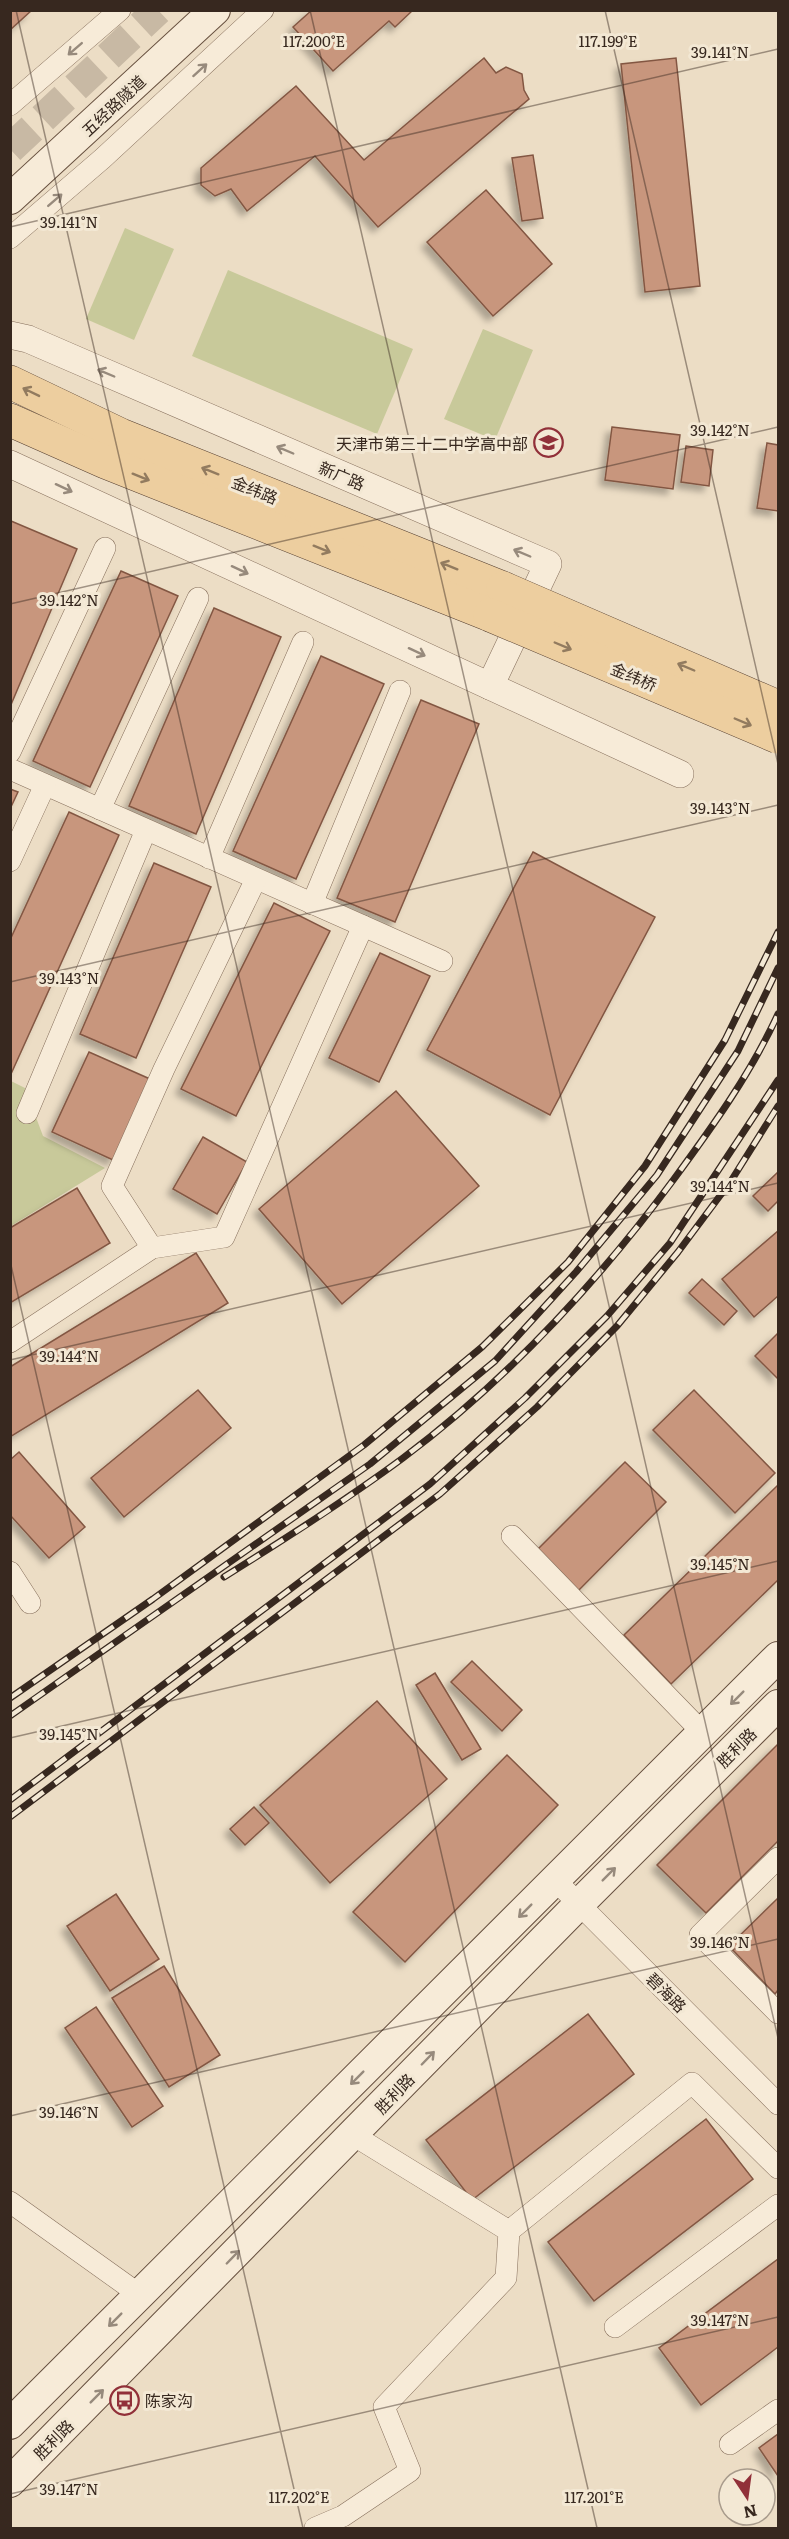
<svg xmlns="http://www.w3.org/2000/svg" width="789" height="2539" font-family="Literata,'Noto Sans SC',serif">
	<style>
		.green { fill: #c8c99a }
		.building { fill: #c8967d; stroke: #835743; stroke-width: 1.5; filter: url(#shadow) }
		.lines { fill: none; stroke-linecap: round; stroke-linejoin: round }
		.secondary-tunnel { stroke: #c8b9a4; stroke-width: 30; stroke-dasharray: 30 15; stroke-linecap: butt }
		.minor-casing { stroke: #866f5c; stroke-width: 22 }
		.tertiary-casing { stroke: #866f5c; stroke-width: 28 }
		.secondary-casing { stroke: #67503f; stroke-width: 32 }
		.primary-casing { stroke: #543e30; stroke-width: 34 }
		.minor { stroke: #f7ebd8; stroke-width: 21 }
		.tertiary { stroke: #f7ebd8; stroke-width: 27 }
		.secondary { stroke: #f7ebd8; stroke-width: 30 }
		.primary { stroke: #edce9f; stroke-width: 33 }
		.rail-casing { stroke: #37281f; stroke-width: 7 }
		.rail { stroke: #f3e8d4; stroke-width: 4.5; stroke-dasharray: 14; stroke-linecap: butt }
		.primary-bridge-casing { stroke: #543e30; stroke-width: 34; stroke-linecap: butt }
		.primary-bridge { stroke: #edce9f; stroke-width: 33 }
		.oneway { stroke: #978a7c }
		.oneway2 { stroke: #927b5f }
		.ticks { fill: none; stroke: #37281f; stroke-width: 1.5; stroke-opacity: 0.45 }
		.labels { text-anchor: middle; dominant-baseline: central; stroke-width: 6; stroke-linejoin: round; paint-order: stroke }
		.street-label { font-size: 16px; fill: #37281f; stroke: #f3e8d4 }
		.poi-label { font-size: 16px; fill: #37281f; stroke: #f3e8d4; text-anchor: end }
		.ticks-label { font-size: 15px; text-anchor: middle; fill: #37281f; stroke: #f3e8d4; stroke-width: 6; stroke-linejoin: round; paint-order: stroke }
	</style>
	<defs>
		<filter id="shadow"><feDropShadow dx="-5.5" dy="5.5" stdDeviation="3" flood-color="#0004"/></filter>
	</defs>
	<rect width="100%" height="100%" fill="#ecddc5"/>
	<g class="green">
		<polygon points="125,228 174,249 134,340 86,319"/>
		<polygon points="228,270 413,349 377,434 192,356"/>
		<polygon points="483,329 533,350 495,440 444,419"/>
		<polygon points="11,1081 25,1088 43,1136 105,1168 11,1226"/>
	</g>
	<g class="building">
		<polygon points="10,10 32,10 10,30"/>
		<polygon points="312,10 413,10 395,27 389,21 333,71 293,27"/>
		<polygon points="484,58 496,73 506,67 522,74 524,90 529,99 378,227 315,156 247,211 231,189 215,196 201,185 201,168 296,86 364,160"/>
		<polygon points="676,58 700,286 645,292 621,64"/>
		<polygon points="533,155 543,218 522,221 512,158"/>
		<polygon points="486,190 552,264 493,316 427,242"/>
		<polygon points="612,427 680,435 673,489 605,480"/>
		<polygon points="767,443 778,445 778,511 757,508"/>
		<polygon points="686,446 713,450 709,486 681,482"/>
		<polygon points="11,521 77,549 10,707 10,522"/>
		<polygon points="121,571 178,596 90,787 33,761"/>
		<polygon points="214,608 281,637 196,834 129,806"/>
		<polygon points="321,656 384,684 296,879 233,851"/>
		<polygon points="421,700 479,724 395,922 337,898"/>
		<polygon points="10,789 18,792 10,809"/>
		<polygon points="69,812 119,835 11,1074 10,940"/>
		<polygon points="533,852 655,917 550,1115 427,1050"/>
		<polygon points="154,863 211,887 136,1058 80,1034"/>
		<polygon points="274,903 330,931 236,1116 181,1089"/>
		<polygon points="380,953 430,976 379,1082 329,1058"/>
		<polygon points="89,1052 150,1079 113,1160 52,1132"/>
		<polygon points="396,1091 479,1186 342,1304 259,1209"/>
		<polygon points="203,1137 247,1162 217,1214 173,1189"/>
		<polygon points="778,1172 778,1201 768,1211 753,1196"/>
		<polygon points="77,1188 110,1243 10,1303 10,1228"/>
		<polygon points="778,1231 778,1296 754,1317 722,1279"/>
		<polygon points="196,1253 228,1303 10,1437 10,1367"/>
		<polygon points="702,1279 737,1311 724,1325 689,1293"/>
		<polygon points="778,1333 778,1379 755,1356"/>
		<polygon points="198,1390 231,1428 124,1517 91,1478"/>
		<polygon points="694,1390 775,1473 735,1513 653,1430"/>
		<polygon points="19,1452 85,1527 49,1558 10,1515 10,1460"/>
		<polygon points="625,1462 666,1502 578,1591 537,1550"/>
		<polygon points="778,1485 778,1580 671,1684 624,1635"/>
		<polygon points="472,1661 522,1710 502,1731 451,1682"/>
		<polygon points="435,1673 481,1749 462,1760 416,1685"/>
		<polygon points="377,1701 447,1779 330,1883 260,1805"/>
		<polygon points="778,1744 778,1841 706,1913 657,1865"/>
		<polygon points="507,1755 558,1805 405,1962 353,1912"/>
		<polygon points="254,1807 269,1823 245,1845 230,1829"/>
		<polygon points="116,1894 159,1959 110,1991 67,1926"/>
		<polygon points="778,1898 778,1990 775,1994 729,1946"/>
		<polygon points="164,1966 220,2055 169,2087 112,1998"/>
		<polygon points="96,2007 163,2106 132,2127 65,2028"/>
		<polygon points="588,2014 634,2074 472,2200 426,2140"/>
		<polygon points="706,2119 753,2179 594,2301 548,2242"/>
		<polygon points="778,2259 778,2347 701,2405 659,2348"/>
		<polygon points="778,2434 778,2476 759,2448"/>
	</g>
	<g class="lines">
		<polyline class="secondary-tunnel" points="10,149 158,10"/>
		<defs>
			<g id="minor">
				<polyline points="10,105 120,10"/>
				<polyline points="10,238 102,159 263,10"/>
				<polyline points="10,752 105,548"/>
				<polyline points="10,769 442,961"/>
				<polyline points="100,809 198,598"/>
				<polyline points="209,858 303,642"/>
				<polyline points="10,861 45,785"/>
				<polyline points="312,904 400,691"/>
				<polyline points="27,1113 146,830"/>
				<polyline points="152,1248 112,1186 164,1069 256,879"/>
				<polyline points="10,1342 152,1248 224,1237 363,926"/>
				<polyline points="512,1536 703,1733"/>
				<polyline points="10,1572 30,1603"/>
				<polyline points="778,1858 700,1935 778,2013"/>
				<polyline points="555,1880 778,2104"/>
				<polyline points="10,2202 140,2295"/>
				<polyline points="509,2231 692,2083 778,2168"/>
				<polyline points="615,2327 778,2205"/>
				<polyline points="730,2444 778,2410"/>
				<polyline points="315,2528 343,2516 410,2471 384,2407 506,2278 509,2231 353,2135"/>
			</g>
			<g id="tertiary">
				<polyline points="10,335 28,339 548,564 490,686"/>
				<polyline points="10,464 680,774"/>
			</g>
			<g id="secondary">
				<polyline points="10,199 215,10"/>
				<polyline points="10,2424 778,1657"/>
				<polyline points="10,2482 580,1903 778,1705"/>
			</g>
			<g id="primary">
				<polyline points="10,382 121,435 503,588"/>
				<polyline points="10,420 105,462 490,615"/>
			</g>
		</defs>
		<use href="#minor" class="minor-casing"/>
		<use href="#tertiary" class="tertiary-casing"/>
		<use href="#secondary" class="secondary-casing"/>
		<use href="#primary" class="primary-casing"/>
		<use href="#minor" class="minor"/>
		<use href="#tertiary" class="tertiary"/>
		<use href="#secondary" class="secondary"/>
		<use href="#primary" class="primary"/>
		<defs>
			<g id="rail">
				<path d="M224,1577c61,-38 121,-76 179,-119 104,-78 194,-175 271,-279 39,-53 77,-106 104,-165"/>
				<polyline points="10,1698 153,1599 364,1445 482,1347 568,1262 645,1166 725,1040 778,932"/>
				<polyline points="10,1716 370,1464 495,1361 576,1272 657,1175 738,1051 778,968"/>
				<polyline points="10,1800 430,1484 525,1398 607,1316 670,1243 778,1080"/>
				<polyline points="10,1817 440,1494 537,1407 617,1326 678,1252 731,1181 778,1106"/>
			</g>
		</defs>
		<use href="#rail" class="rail-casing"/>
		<use href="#rail" class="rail"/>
		<defs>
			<g id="primary-bridge">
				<polyline points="503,588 778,707"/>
				<polyline points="490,615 778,737"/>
			</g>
		</defs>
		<use href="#primary-bridge" class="primary-bridge-casing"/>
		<use href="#primary-bridge" class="primary-bridge"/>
	</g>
	<defs><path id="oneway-shaft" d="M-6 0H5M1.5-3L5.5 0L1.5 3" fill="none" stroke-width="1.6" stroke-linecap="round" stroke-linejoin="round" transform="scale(1.5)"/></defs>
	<g class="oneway">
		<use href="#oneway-shaft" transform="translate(75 49) rotate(139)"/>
		<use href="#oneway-shaft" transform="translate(200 70) rotate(-42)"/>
		<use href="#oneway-shaft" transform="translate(55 200) rotate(-41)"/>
		<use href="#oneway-shaft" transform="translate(106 373) rotate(-157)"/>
		<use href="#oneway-shaft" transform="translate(285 450) rotate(-157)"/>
		<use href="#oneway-shaft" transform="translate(64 488) rotate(25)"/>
		<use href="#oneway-shaft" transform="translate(522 553) rotate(-157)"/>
		<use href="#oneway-shaft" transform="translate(240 570) rotate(25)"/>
		<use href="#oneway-shaft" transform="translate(417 652) rotate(25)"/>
		<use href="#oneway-shaft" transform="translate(737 1698) rotate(135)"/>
		<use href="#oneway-shaft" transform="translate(609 1874) rotate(-45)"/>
		<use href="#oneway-shaft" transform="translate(525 1911) rotate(135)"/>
		<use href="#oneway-shaft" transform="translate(428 2058) rotate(-46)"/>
		<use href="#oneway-shaft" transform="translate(357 2078) rotate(135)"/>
		<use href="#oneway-shaft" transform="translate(233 2257) rotate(-46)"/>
		<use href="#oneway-shaft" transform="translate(115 2320) rotate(135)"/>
		<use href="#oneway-shaft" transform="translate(97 2396) rotate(-45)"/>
	</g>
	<g class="oneway2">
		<use href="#oneway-shaft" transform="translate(31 392) rotate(-154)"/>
		<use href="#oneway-shaft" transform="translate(210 471) rotate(-158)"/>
		<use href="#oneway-shaft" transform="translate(141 477) rotate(22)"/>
		<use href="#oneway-shaft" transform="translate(322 549) rotate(22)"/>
		<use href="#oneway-shaft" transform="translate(449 566) rotate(-158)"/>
		<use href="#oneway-shaft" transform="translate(563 646) rotate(23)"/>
		<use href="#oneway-shaft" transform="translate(686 667) rotate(-157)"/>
		<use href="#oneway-shaft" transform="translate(743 722) rotate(23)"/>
	</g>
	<path class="ticks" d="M16,10l581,2518M310,10l468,2028M605,10l173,754M10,227l768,-178M10,604l768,-177M10,982l768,-177M10,1261l293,1267M10,1360l768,-177M10,1738l768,-177M10,2116l768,-177M10,2494l768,-177"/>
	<defs>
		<symbol id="school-ring" viewBox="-11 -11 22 22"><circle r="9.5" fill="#f3e8d4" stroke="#913039" stroke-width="1.5"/><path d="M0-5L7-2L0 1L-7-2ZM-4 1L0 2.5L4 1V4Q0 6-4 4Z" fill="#913039"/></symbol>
		<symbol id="bus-ring" viewBox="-11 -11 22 22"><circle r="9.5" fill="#f3e8d4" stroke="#913039" stroke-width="1.5"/><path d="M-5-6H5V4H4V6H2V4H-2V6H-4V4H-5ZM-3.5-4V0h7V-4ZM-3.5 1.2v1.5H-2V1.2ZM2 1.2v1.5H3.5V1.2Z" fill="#913039"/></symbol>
	</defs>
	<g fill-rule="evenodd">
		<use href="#school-ring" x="532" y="426" width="33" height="33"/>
		<use href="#bus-ring" x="108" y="2384" width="33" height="33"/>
	</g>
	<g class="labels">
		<g class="street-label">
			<text transform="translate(113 105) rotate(-43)">五经路隧道</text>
			<text transform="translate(342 475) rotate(23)">新广路</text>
			<text transform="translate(255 489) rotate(22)">金纬路</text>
			<text transform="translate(634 676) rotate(23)">金纬桥</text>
			<text transform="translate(736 1747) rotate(-45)">胜利路</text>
			<text transform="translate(667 1992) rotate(45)">碧海路</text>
			<text transform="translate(394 2093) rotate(-46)">胜利路</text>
			<text transform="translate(53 2439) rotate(-45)">胜利路</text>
		</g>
		<g class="poi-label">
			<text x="528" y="443">天津市第三十二中学高中部</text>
			<text x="145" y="2400" text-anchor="start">陈家沟</text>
		</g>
	</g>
	<g class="ticks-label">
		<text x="314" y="47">117.200°E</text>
		<text x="608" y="47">117.199°E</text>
		<text x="720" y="58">39.141°N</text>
		<text x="69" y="228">39.141°N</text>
		<text x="720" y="436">39.142°N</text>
		<text x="69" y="606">39.142°N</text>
		<text x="720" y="814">39.143°N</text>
		<text x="69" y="984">39.143°N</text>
		<text x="720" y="1192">39.144°N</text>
		<text x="69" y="1362">39.144°N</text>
		<text x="720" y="1570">39.145°N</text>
		<text x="69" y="1740">39.145°N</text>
		<text x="720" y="1948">39.146°N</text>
		<text x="69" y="2118">39.146°N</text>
		<text x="720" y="2326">39.147°N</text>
		<text x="69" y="2495">39.147°N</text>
		<text x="299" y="2503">117.202°E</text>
		<text x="594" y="2503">117.201°E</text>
	</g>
	<rect width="789" height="2539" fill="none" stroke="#37281f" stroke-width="24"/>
	<g transform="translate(747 2497) rotate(167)"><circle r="28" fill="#f3e8d4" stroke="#a89b8c" stroke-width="1.5"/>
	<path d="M0-4.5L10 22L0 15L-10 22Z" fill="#913039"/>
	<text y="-9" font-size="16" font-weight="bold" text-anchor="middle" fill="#37281f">N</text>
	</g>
</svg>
